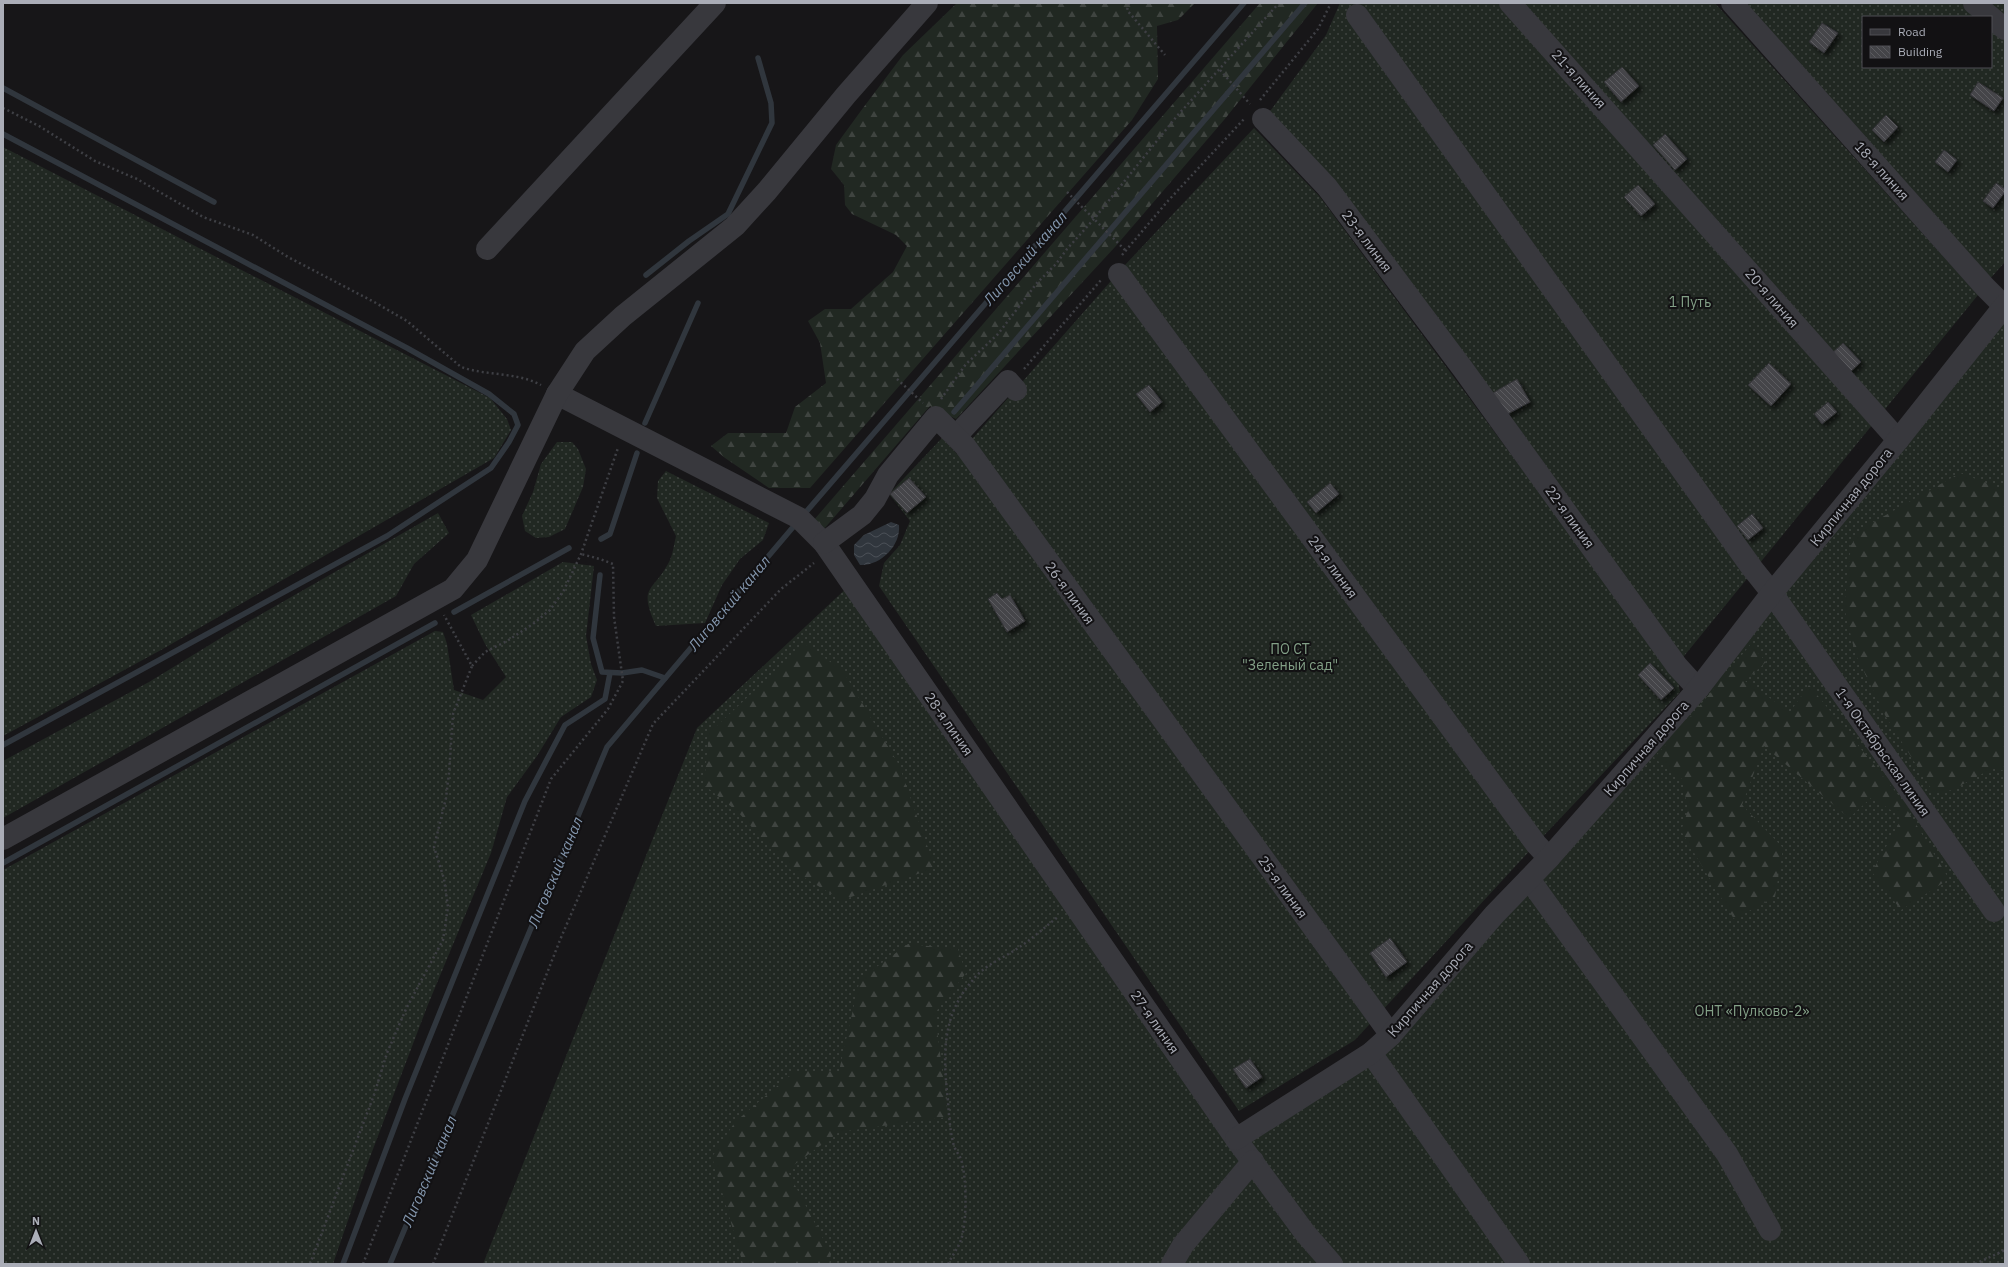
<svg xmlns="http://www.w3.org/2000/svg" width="2008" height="1267" font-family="'IBM Plex Sans',sans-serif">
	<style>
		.grass { fill: url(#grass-dots); fill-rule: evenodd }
		.forest { fill: url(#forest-firs) }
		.water { fill: url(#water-waves) }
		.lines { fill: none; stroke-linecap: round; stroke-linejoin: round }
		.stream { stroke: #30363d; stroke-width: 5.5 }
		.building { fill: url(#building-back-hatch); stroke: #313134; filter: url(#shadow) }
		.path { stroke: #3e3f44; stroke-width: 2.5; stroke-dasharray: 2 3; stroke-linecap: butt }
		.minor { stroke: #38383d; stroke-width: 22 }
		.labels { text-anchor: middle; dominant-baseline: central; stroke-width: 4; stroke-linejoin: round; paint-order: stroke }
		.street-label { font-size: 14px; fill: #aaadb7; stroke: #121113 }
		.park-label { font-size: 14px; fill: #83a087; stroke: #121113 }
		.water-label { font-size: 15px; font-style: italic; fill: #8497ae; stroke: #121113 }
	</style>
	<defs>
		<pattern id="grass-dots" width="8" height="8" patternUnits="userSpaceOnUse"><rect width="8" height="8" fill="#212822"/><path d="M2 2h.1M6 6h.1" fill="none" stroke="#3f4440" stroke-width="1.8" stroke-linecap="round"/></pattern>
		<pattern id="forest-firs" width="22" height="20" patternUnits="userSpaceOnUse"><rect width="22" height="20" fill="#212822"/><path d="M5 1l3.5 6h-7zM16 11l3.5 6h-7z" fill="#3f4440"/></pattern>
		<pattern id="water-waves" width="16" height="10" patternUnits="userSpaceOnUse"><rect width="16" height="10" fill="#30363d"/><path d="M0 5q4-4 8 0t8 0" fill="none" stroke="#4b5057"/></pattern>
		<pattern id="building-back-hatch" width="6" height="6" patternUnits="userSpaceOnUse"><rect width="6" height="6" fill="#444448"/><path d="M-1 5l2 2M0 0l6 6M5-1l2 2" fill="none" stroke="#5c5c60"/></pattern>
		<filter id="shadow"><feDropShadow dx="3.5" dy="3.5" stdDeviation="2" flood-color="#0009"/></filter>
	</defs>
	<rect width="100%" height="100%" fill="#171618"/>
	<g class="grass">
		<polygon points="1340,3 1715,3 1978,295 1680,661 1268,114 1326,35"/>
		<path d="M1737,3h268v259l-17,19zM1863,17h128v50h-128z"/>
		<polygon points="1254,128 1320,197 1672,671 1678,680 1680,692 1536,844 1355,1040 1239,1111 879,586 884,563 900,545 910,521 889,494 942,438 958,455 1125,265"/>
		<polygon points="3,147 490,398 507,419 511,430 494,458 161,650 3,736"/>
		<polygon points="2005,307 2005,1264 483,1264 697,728 852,583 1236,1138 1371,1053 1494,915"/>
		<polygon points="557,442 572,442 578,449 586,469 583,487 565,529 549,537 536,538 525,531 522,516 533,492 541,464"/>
		<path d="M666,471l103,52 -6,17 -23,19 -18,26 -17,38 -49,3c-19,-42 -2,-33 14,-66 3,-7 4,-16 6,-24l-19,-38 1,-17z"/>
		<polygon points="438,513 449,533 414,564 396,596 3,818 3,761 149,682 242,625"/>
		<polygon points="563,562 594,566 586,636 591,664 597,680 591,697 561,717 537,756 507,797 491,853 427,1007 367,1165 333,1264 3,1264 3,870 435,631 443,632 447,644 454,690 483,700 506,677 485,644 471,615"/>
	</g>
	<g class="forest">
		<polygon points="957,3 1195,3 1178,20 1157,26 1158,79 1132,120 810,488 769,488 725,458 711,446 728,433 786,433 795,407 826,383 820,343 808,321 825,309 851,309 893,272 907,246 896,235 852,214 845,205 844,185 831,169 836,145 863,108 903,55"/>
		<polygon points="1260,3 1318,3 1224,120 1115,247 956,419 930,406 824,529 813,521"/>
		<polygon points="1960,473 2005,490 2005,771 1993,768 1952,790 1934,793 1886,717 1855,653 1844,607 1851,545 1863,528"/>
		<polygon points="805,644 843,671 899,765 935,868 842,900 791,870 738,812 704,785 709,733"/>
		<polygon points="1751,644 1766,662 1745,681 1790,712 1809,685 1899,796 1949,879 1901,910 1872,872 1902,818 1872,797 1849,818 1764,746 1742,805 1783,848 1775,897 1734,919 1681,831 1688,810 1682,779 1654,758 1681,728"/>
		<polygon points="908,944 958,949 966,973 935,1013 948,1117 839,1132 787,1170 831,1254 829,1264 743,1264 712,1157 735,1122 795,1071 839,1071 860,979"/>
	</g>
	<path class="water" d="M891,522l8,3c2,21 -19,41 -39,40l-6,-10v-10l10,-10z"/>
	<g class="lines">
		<g class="stream">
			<polyline points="3,88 214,202"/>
			<polyline points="3,134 407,348 489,394 514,414 518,425 509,442 491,468 387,536 3,745"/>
			<polyline points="646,275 689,241 728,214 772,123 771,103 758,58"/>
			<polyline points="954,412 1305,3"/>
			<polyline points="645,423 698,303"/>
			<polyline points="806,512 1244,3"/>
			<polyline points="601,539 610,534 637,453"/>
			<polyline points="600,575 593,638 602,672 622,673 642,670 665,678"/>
			<polyline points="454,612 569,548"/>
			<polyline points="3,863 435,623"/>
			<polyline points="343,1264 405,1099 525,801 565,725 605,699 610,673"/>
			<polyline points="390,1264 607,747 794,526"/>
		</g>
	</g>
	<g class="building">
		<polygon points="1822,23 1838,33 1824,53 1809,42"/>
		<polygon points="1622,67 1639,86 1621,102 1604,82"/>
		<polygon points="1978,82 2003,98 1994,111 1970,95"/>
		<polygon points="1886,115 1898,127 1884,142 1872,130"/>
		<polygon points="1665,134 1687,159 1675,170 1653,145"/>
		<polygon points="1944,150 1957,160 1948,172 1935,162"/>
		<polygon points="1996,183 2005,189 2005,192 1993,208 1983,201"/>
		<polygon points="1638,185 1655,204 1641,216 1624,197"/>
		<polygon points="1843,343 1861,362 1848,374 1830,355"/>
		<polygon points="1769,363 1791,384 1771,406 1748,385"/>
		<polygon points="1517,379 1530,402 1504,416 1491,394"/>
		<polygon points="1149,385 1162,402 1150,412 1136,394"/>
		<polygon points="1828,402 1837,412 1822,424 1814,414"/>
		<polygon points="909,478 926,497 907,513 890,494"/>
		<polygon points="1330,483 1339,494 1316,513 1307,502"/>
		<polygon points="1752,514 1763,528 1748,540 1737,526"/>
		<polygon points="997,593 1002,599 1010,595 1025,621 1007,632 988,599"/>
		<polygon points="1650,663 1674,688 1661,700 1638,675"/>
		<polygon points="1390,938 1407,962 1386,977 1370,953"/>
		<polygon points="1250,1059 1262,1077 1246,1088 1233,1069"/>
	</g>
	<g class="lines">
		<g class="path">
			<polyline points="1129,3 1127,10 1165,55"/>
			<polyline points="1220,70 1250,104"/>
			<polyline points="1260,100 1318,29 1331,3"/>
			<path d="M3,108l36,18 56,35 42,18 66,38 50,18 35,22 88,46 31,18 54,46c26,9 56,5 80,18"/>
			<polyline points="1067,192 1126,251"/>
			<polyline points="1122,255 1167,202 1244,119"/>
			<polyline points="1024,369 1101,280"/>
			<polyline points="897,379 923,403"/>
			<polyline points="941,399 966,364 998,334 1037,283 1056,264 1067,249 1094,219 1177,116 1279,3"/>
			<polyline points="472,666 485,652 507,641 533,624 550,610 564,590 581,554 618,448"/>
			<polyline points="310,1264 374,1095 387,1053 406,1009 443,940 448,907 444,879 434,847 446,798 449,773 453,714 472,666 444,615"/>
			<polyline points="363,1264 551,779 608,709 623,681 614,617 613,564 600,559 581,554"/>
			<polyline points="433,1264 560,940 653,724 781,589 814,563"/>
			<path d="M948,1264c4,-8 10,-16 13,-24 6,-18 6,-62 0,-81 -2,-4 -5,-8 -7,-13 -4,-14 -5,-30 -6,-45 -5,-44 -7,-84 24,-120 12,-16 30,-22 46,-33 14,-9 27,-21 41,-32"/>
			<polyline points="1975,1264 2005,1250"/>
		</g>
		<g class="minor">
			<polyline points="1510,3 1898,440"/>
			<polyline points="1732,3 1985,287 2005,307"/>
			<polyline points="1974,3 2005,29"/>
			<polyline points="1357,15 1752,568 1772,593 1994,911"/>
			<polyline points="1263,119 1327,187 1463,369 1677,666 1698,689"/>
			<polyline points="487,249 715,3"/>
			<polyline points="1119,274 1536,844 1549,858"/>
			<polyline points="557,394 799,518 824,543 1236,1139 1305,1233 1332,1264"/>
			<polyline points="956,436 1008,381 1016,390"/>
			<polyline points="824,543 862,515 875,499 888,475 936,417 965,446 1391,1035"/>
			<polyline points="3,839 453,589 477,560 557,394 585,351 623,316 735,226 767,191 846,95 927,3"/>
			<polyline points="1529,879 1727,1154 1770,1230"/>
			<polyline points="1371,1053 1519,1264"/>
			<polyline points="1236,1139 1371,1053 1391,1035 1494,915 1549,858 1698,689 1772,593 1898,440 2005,305"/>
			<polyline points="1172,1264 1183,1245 1253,1161"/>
		</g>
	</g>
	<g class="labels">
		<g class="street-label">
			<text transform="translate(1579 79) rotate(48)">21-я линия</text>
			<text transform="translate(1882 171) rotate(48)">18-я линия</text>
			<text transform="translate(1367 241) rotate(53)">23-я линия</text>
			<text transform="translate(1772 298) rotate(49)">20-я линия</text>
			<text transform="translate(1851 497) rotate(-51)">Кирпичная дорога</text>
			<text transform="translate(1570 517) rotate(54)">22-я линия</text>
			<text transform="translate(1333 567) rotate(54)">24-я линия</text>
			<text transform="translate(1070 593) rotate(54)">26-я линия</text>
			<text transform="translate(949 724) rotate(55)">28-я линия</text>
			<text transform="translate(1646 748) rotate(-49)">Кирпичная дорога</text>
			<text transform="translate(1883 752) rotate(55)">1-я Октябрьская линия</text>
			<text transform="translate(1283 887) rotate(54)">25-я линия</text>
			<text transform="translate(1430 989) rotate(-49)">Кирпичная дорога</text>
			<text transform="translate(1155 1022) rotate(55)">27-я линия</text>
		</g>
		<g class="park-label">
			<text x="1690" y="302">1 Путь</text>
			<text x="1290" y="649">ПО СТ<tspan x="1290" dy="16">"Зеленый сад"</tspan></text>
			<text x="1752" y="1011">ОНТ «Пулково-2»</text>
		</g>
		<g class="water-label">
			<text transform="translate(1025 258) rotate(-49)">Лиговский канал</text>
			<text transform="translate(729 603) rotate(-50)">Лиговский канал</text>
			<text transform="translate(555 872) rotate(-67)">Лиговский канал</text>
			<text transform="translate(429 1171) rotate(-67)">Лиговский канал</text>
		</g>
	</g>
	<rect width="2008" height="1267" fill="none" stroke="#aaadb7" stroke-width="8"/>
	<rect x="1862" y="16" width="130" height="52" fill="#121113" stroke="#4f4f55"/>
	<rect x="1870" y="29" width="20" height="6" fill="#38383d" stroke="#4f4f55"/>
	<text x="1898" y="36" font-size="12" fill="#aaadb7">Road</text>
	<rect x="1870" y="46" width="20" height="12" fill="url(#building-back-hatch)" stroke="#4f4f55"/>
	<text x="1898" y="56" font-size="12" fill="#aaadb7">Building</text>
	<g transform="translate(36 1231)" stroke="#121113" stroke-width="3" paint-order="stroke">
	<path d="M0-3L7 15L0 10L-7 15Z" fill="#aaadb7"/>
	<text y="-6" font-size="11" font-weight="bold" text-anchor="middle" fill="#aaadb7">N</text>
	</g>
</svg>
